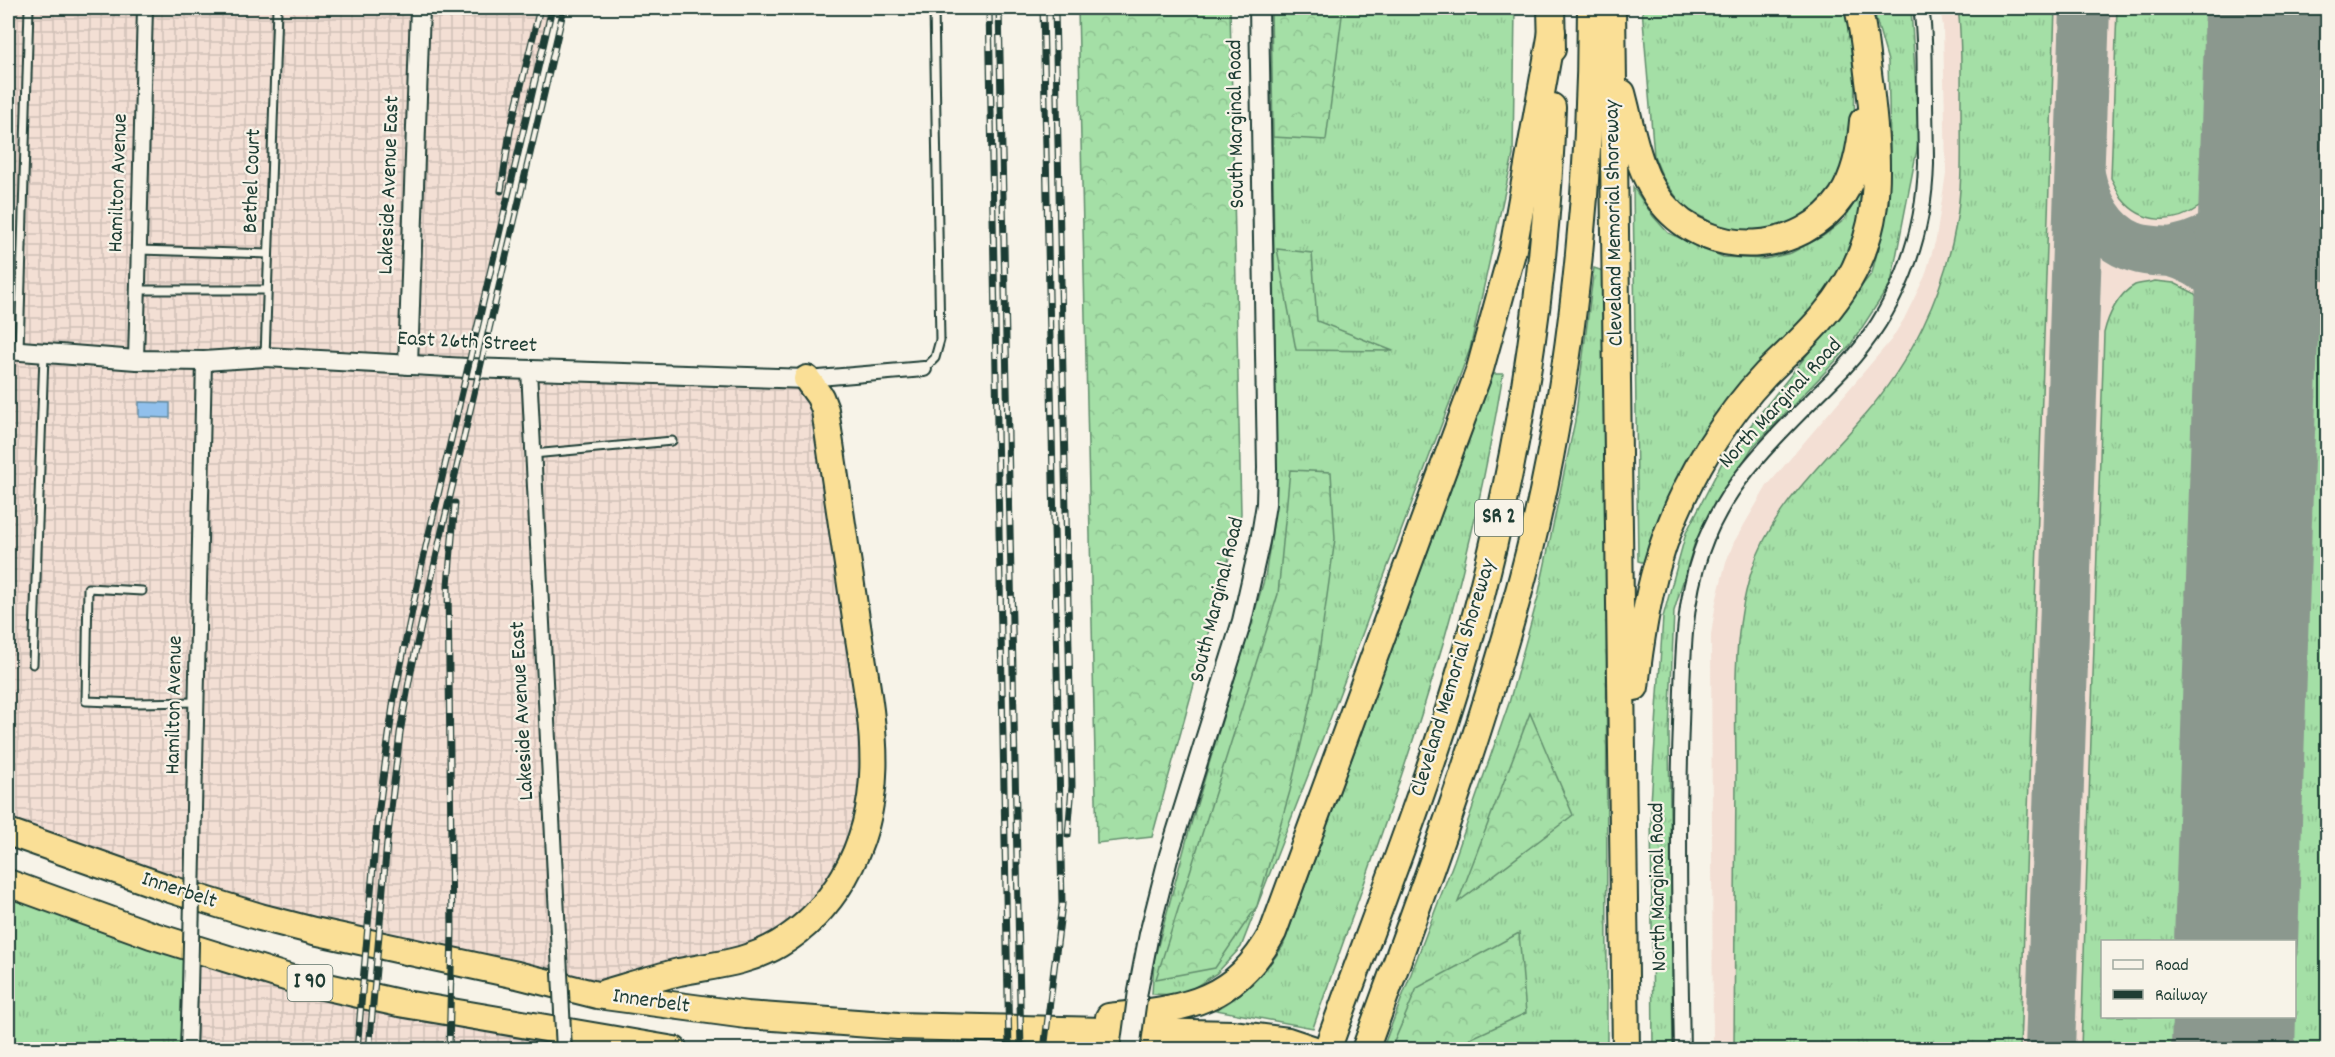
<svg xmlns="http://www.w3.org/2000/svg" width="2335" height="1057" font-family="Dekko,sans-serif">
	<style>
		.built { fill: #f3dfd4; fill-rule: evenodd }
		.industrial { fill: url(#industrial-grid) }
		.grass { fill: url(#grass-tufts); stroke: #628e6d; stroke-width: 1.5 }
		.forest { fill: url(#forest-crowns); stroke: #628e6d; stroke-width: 1.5 }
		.water { fill: #91c0ec; stroke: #638ca2; stroke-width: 1.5 }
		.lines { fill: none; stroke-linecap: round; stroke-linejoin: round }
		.taxiway { stroke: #8b988e; stroke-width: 50 }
		.runway { stroke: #8b988e; stroke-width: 124 }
		.service-casing { stroke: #1f3d34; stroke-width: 11 }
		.minor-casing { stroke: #1f3d34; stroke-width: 18 }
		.tertiary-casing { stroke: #1f3d34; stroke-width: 22 }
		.motorway-casing { stroke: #1f3d34; stroke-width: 30 }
		.service { stroke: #f7f3e8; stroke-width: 7 }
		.minor { stroke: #f7f3e8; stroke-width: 14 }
		.tertiary { stroke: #f7f3e8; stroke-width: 18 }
		.motorway { stroke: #fadf96; stroke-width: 26 }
		.rail-casing { stroke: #1f3d34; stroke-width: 7 }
		.rail { stroke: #f7f3e8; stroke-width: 4.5; stroke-dasharray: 14; stroke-linecap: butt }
		.minor-bridge-casing { stroke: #1f3d34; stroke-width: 18; stroke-linecap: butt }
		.tertiary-bridge-casing { stroke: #1f3d34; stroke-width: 22; stroke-linecap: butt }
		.minor-bridge { stroke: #f7f3e8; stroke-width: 14 }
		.tertiary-bridge { stroke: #f7f3e8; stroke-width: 18 }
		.labels { text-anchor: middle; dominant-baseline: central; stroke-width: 4.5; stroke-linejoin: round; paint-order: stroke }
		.shield { fill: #f7f3e8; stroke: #60746a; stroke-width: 1.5 }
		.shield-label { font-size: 21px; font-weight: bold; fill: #1f3d34 }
		.street-label { font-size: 22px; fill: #1f3d34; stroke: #f7f3e8 }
	</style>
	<defs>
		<pattern id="industrial-grid" width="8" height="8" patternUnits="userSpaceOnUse" patternTransform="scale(1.5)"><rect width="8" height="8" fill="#f3dfd4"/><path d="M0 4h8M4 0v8" fill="none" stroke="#d0c0b7"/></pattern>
		<pattern id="grass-tufts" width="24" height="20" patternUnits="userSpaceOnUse" patternTransform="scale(1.5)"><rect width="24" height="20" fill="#a4dfa6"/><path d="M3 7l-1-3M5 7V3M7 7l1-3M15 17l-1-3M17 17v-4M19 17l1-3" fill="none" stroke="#8dc090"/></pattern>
		<pattern id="forest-crowns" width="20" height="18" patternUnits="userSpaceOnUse" patternTransform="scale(1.5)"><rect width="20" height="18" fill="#a4dfa6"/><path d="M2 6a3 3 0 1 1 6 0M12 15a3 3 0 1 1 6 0" fill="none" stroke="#8dc090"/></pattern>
	</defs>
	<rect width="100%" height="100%" fill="#f7f3e8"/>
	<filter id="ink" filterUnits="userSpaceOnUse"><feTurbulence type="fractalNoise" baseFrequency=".0167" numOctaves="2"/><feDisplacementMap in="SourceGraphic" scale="12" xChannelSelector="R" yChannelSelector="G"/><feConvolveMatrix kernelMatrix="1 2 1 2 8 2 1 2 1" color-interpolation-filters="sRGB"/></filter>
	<g filter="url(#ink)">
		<path class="built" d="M1940,8h387v1041l-614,1 -2,-415 5,-33 10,-40 8,-20 33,-56 124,-146 13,-21 21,-43 11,-37 10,-66 -3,-147zM2102,942h192v74h-192z"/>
		<g class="industrial">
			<polygon points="8,8 552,8 467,368 807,379 820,397 870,814 800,930 597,995 371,944 8,832"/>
			<polygon points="190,947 564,1038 564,1050 188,1050"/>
		</g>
		<g class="grass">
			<polygon points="1271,8 1515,8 1513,155 1470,349 1327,727 1241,947 1217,973 1183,995 1152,994 1154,960 1189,831 1265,577 1274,519 1275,342"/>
			<polygon points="1642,8 1848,8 1855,66 1854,133 1849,159 1820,205 1793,223 1764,231 1739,232 1717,225 1684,208 1663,178 1654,156"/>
			<polygon points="1873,8 1911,8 1919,139 1891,283 1850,346 1752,448 1695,542 1674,611 1669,733 1673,1049 1653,1050 1651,803 1663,617 1686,533 1724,459 1872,273 1889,203 1890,142 1888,61"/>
			<path d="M1958,8h97l-35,1041h-286c0,-90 1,-181 2,-272 0,-67 -5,-139 15,-204 19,-64 70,-107 112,-156 47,-54 81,-123 93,-193 7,-40 5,-82 5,-122 0,-31 1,-64 -3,-94z"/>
			<path d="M2117,8h109l-8,178c-6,7 -12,16 -19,21 -25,18 -57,17 -77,-8 -4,-6 -7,-14 -11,-21z"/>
			<polygon points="2308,8 2327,8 2327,201 2319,191 2303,154"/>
			<polygon points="1862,180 1869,181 1862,213 1834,284 1785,338 1740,384 1676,484 1645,563 1638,561 1633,187 1653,216 1668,233 1723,257 1765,259 1791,253 1823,236 1844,220 1856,200"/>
			<polygon points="1594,268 1606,272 1607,1049 1382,1050 1454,861 1509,703 1538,597 1575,421"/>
			<path d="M2155,281l19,2 20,10 16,20 4,19 -20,609 -92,1v74l90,1 -2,32h-109l23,-716c4,-17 14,-39 31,-48 6,-2 14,-2 20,-4z"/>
			<polygon points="2327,306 2327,1049 2272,1049 2274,1017 2294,1016 2294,942 2276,941 2296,349 2323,309"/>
			<path d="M1493,374h10c-15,89 -34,179 -59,266 -38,131 -86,259 -131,388l-97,-18c30,-17 48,-36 67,-64z"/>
			<polygon points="8,883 190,947 188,1049 8,1049"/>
		</g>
		<g class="forest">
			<polygon points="1078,8 1230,8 1241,514 1152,837 1097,843"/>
			<polygon points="1271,8 1343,8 1326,140 1273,137"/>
			<polygon points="1277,249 1312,253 1317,321 1393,351 1296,350"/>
			<polygon points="1290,470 1331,472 1335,539 1314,688 1290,791 1257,906 1215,968 1156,979 1278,594"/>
			<polygon points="1530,713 1573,815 1458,902"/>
			<polygon points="1519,933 1526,1013 1448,1049 1391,1049 1417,988"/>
		</g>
		<polygon class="water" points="139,402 170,403 170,418 139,417"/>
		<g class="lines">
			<g class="taxiway">
				<path d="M2080,175c6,28 22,60 51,71 19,8 44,5 64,6 44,2 88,3 133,4"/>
				<path d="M2178,250c36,-7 68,-32 78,-68 5,-19 5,-41 8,-61"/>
				<path d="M2172,252c33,9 70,38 80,72 3,8 3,18 4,27"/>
				<polyline points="2050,1050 2085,8"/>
			</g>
			<g class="runway">
				<polyline points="2236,942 2267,8"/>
				<polyline points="2233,1050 2234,1016"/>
			</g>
			<defs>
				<g id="service">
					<polyline points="139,250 268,254"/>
					<polyline points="137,290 267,290"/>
					<polyline points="19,350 29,8"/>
					<polyline points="265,357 277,8"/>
					<polyline points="924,369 935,358 940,340 934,8"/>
					<polyline points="533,454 672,441"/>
					<polyline points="142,591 88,588 86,701 137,703 196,702"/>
					<polyline points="33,664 44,355"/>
				</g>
				<g id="minor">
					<polyline points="136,360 145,8"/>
					<polyline points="529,370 557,915"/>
					<polyline points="807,379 924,369"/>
					<polyline points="193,854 204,361"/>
					<polyline points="188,1050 190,989"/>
					<path d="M1682,1050c-2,-109 -5,-218 -1,-326 2,-58 1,-117 20,-172 26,-77 88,-127 143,-184 52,-56 80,-128 82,-204 0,-22 -1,-44 -1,-67 -1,-30 1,-60 -4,-89"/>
				</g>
				<g id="tertiary">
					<polyline points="8,350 136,360 204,361 265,357 467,368 807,379"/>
					<polyline points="408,365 420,8"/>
					<polyline points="1149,934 1169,855 1242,621 1260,541 1266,504 1267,468 1259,8"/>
				</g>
				<g id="motorway">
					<polyline points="1551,8 1552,49"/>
					<polyline points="1612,8 1626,1050"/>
					<path d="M1622,93c10,37 16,81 41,111 46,56 138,52 179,-8 14,-22 19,-49 21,-75"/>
					<path d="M1635,687c10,-90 25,-158 73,-237 17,-27 36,-53 58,-76 19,-19 40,-37 57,-58 62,-71 57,-141 47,-228 -4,-27 -5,-54 -12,-80"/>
					<polyline points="8,832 170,889 260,917 314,931 517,975 597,995 746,1015 898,1026 1232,1034 1288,1041 1315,1050"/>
					<polyline points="8,883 151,935 292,979 399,1003 674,1050"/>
					<path d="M605,993c24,-7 49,-15 74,-21 35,-7 68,-9 100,-28 27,-16 49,-40 65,-67 50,-87 24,-172 11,-265 -10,-67 -20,-134 -30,-202l-5,-13 -13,-18"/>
					<path d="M1109,1017c75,-9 124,-12 164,-85l207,-563 33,-120 39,-217"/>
					<path d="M1327,1050c43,-120 91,-239 128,-360 56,-189 91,-386 97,-583"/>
					<path d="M1365,1050c60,-165 121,-327 164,-497 43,-174 62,-367 62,-545"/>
				</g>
			</defs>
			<use href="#service" class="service-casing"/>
			<use href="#minor" class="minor-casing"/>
			<use href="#tertiary" class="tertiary-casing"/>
			<use href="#motorway" class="motorway-casing"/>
			<use href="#service" class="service"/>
			<use href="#minor" class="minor"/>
			<use href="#tertiary" class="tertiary"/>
			<use href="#motorway" class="motorway"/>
			<defs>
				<g id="rail">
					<polyline points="989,8 1009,1050"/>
					<polyline points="999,8 1021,1050"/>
					<polyline points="1043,8 1062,904 1044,1050"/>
					<polyline points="1055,8 1072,786 1068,835"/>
					<polyline points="501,191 510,131 540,8"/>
					<polyline points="357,1050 377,823 394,698 420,572 552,8"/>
					<polyline points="369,1050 387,842 400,733 410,676 441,535 564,8"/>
					<polyline points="449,1050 452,931 448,585 455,503"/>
				</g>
			</defs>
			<use href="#rail" class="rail-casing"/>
			<use href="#rail" class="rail"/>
			<defs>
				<g id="minor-bridge">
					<polyline points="557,915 564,1050"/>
					<polyline points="190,989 193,854"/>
				</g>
				<polyline id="tertiary-bridge" points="1130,1050 1138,991 1149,934"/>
			</defs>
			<use href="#minor-bridge" class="minor-bridge-casing"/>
			<use href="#tertiary-bridge" class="tertiary-bridge-casing"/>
			<use href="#minor-bridge" class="minor-bridge"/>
			<use href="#tertiary-bridge" class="tertiary-bridge"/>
		</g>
	</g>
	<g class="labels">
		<g class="shield">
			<rect x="1475" y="500" width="48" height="36" rx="4.5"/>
			<rect x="287.5" y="965" width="45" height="36" rx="4.5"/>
		</g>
		<g class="shield-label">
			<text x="1499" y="518">SR 2</text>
			<text x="310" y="983">I 90</text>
		</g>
		<g class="street-label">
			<text transform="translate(1237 124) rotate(-91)">South Marginal Road</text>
			<text transform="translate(253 181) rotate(-88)">Bethel Court</text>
			<text transform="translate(119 183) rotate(-88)">Hamilton Avenue</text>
			<text transform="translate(390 185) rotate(-88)">Lakeside Avenue East</text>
			<text transform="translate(1615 223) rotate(-91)">Cleveland Memorial Shoreway</text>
			<text transform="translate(467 343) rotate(3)">East 26th Street</text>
			<text transform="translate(1781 404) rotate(-47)">North Marginal Road</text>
			<text transform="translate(1218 600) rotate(-76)">South Marginal Road</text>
			<text transform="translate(1454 678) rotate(-73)">Cleveland Memorial Shoreway</text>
			<text transform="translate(175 705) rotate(-89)">Hamilton Avenue</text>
			<text transform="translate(523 711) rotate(-93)">Lakeside Avenue East</text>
			<text transform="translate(1659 887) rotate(-91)">North Marginal Road</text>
			<text transform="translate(179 891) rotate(18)">Innerbelt</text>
			<text transform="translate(651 1002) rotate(8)">Innerbelt</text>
		</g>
	</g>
	<rect width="2335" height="1057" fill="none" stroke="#f7f3e8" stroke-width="30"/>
	<rect x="15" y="15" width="2305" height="1027" fill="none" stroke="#1f3d34" stroke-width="2" filter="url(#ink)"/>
	<rect x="2101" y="940" width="195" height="78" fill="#f7f3e8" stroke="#a1aaa0" stroke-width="1.5"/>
	<rect x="2113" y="960" width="30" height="9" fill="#f7f3e8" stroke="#a1aaa0" stroke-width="1.5"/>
	<text x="2155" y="970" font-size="18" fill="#1f3d34">Road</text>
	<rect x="2113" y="990" width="30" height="9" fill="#1f3d34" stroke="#a1aaa0" stroke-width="1.5"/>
	<text x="2155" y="1000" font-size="18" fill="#1f3d34">Railway</text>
</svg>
